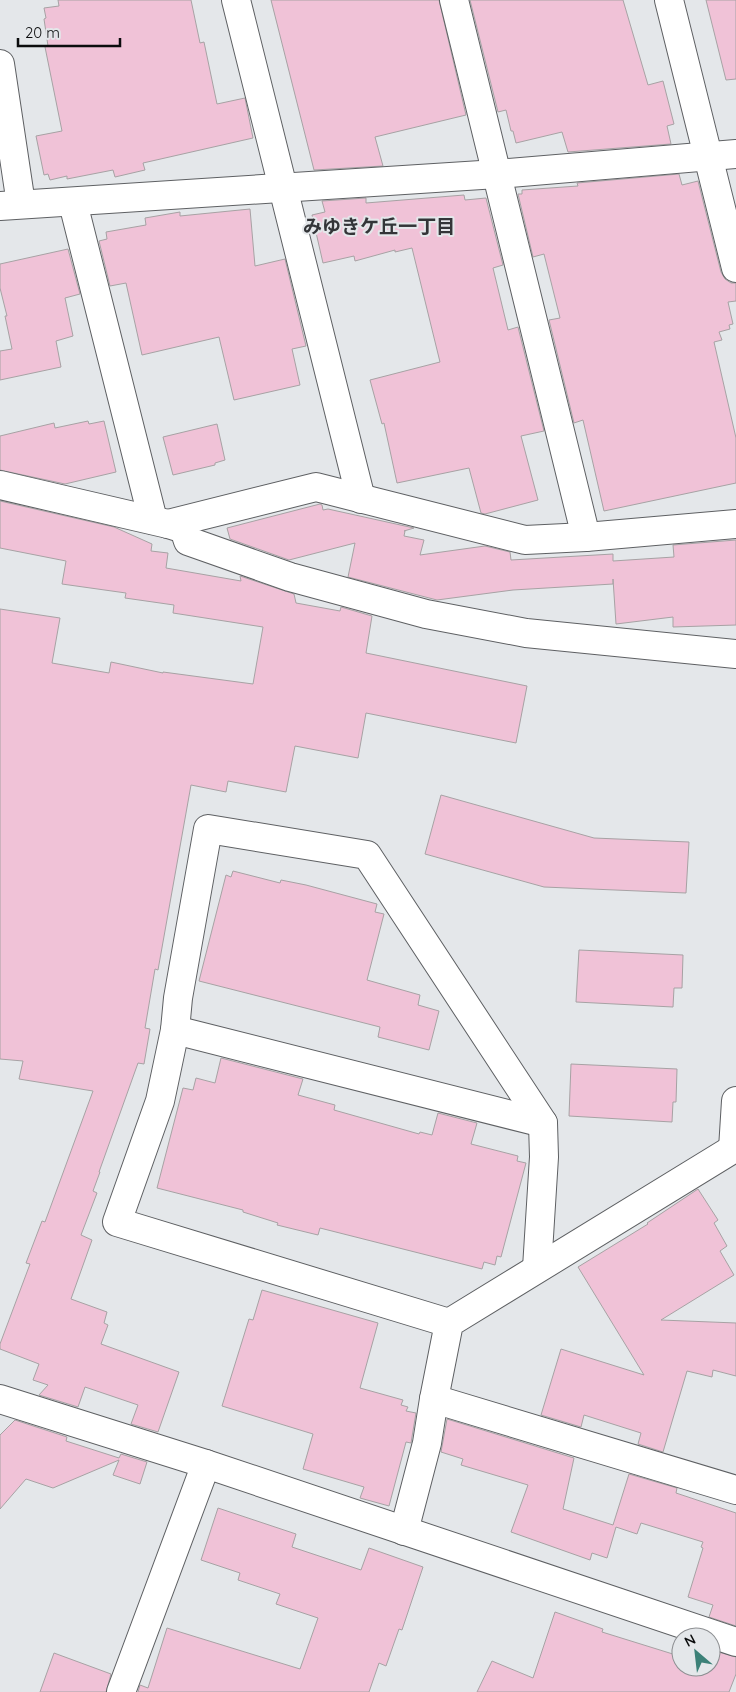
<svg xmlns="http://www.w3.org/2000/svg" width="736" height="1692" font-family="Quicksand,'Noto Sans JP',sans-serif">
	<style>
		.building { fill: #f0c2d7; stroke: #a7a2a4 }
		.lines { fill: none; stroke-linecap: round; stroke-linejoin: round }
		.street-casing { stroke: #5e6063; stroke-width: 30 }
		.street { stroke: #fff; stroke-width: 28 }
		.labels { text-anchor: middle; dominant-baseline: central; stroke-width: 4; stroke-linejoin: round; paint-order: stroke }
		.neighbourhood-label { font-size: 19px; font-weight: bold; fill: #333538; stroke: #e4e7ea }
	</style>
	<rect width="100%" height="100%" fill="#e4e7ea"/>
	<g class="building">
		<polygon points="58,0 191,0 200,43 204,42 217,104 245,98 253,138 143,163 145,170 115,177 113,170 67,179 67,176 50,180 48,174 44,175 36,136 62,131 45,47 48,46 44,19 46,18 44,8 59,6"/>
		<polygon points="271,0 439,0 466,115 375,137 383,166 314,170"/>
		<polygon points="470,0 623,0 648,85 663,81 674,124 667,126 671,144 568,152 562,132 516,143 513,131 511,131 506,110 498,112"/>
		<polygon points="706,0 736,0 736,79 726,80"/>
		<polygon points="679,174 682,185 698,181 721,272 725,279 731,283 736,283 736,301 728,302 733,324 729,325 730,329 719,332 722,340 714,342 736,438 736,483 604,511 583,420 574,423 549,320 560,318 544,254 533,257 518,194 522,194 522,190 578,186 577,183"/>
		<polygon points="464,195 465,200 486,198 503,265 493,268 508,330 518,327 544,431 521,436 538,500 485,514 481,513 469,468 397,483 384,423 382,424 370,380 440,362 412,248 395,252 395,250 355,261 354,256 323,263 312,215 325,212 322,201 366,198 366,203"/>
		<polygon points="250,209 255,266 285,259 306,346 292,349 300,385 234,400 219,337 142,355 126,283 110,286 99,241 107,239 106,232 146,225 145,218 180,212 180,216"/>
		<polygon points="68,249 80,294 65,298 73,336 56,341 61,367 0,380 0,351 12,349 5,316 7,316 0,288 0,264"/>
		<polygon points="88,421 89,424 104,421 116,472 65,484 0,470 0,436 54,423 55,428"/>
		<polygon points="217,424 225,460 215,463 215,465 173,475 163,437"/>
		<polygon points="0,501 114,527 152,544 151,551 168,553 166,568 241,581 240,576 294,594 296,603 340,611 341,607 372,616 366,653 527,686 516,743 366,713 358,758 295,746 286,792 228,781 226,792 191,785 158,970 155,969 145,1028 150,1029 144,1064 138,1063 99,1172 100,1172 93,1191 97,1193 81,1235 92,1240 71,1299 107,1312 104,1323 108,1325 101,1344 179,1372 158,1432 131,1424 138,1405 85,1387 78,1407 39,1395 48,1385 33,1380 39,1364 0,1349 0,1344 30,1264 26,1263 42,1221 45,1222 93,1091 19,1079 23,1061 0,1059 0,609 60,618 52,663 109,673 111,662 163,673 163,672 253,684 263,627 173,613 174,605 125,598 126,593 62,584 66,561 0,548"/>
		<polygon points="320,504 322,505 323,510 328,509 414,528 404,531 405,531 404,536 424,540 420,555 485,546 510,552 511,560 613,554 613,561 674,557 673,545 736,540 736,625 673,627 673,617 616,624 613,579 613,584 513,590 437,600 348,577 355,543 289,560 230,539 227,528"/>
		<polygon points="441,795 594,838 689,842 686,893 544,887 425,854"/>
		<polygon points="233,871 280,883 281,880 306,885 377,904 375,912 384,914 367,980 420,995 418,1005 439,1011 429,1050 378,1037 380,1027 199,981 226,875 231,877"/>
		<polygon points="579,950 683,955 682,988 674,988 673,1007 576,1002"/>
		<polygon points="221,1058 303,1079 298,1095 335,1105 334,1110 419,1134 420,1132 432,1135 438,1113 477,1123 471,1144 518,1156 517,1161 526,1163 501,1257 497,1256 495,1265 484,1262 482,1269 320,1228 318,1235 277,1225 278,1223 243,1212 243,1210 157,1188 183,1088 193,1090 196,1078 215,1083"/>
		<polygon points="571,1064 677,1069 676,1102 673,1102 672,1122 569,1116"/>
		<polygon points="698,1189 718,1220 714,1223 727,1246 720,1251 734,1275 661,1320 736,1323 736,1376 713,1370 712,1377 687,1371 663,1452 638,1444 641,1433 584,1415 581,1427 541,1415 561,1349 644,1375 578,1267 648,1224 647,1223"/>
		<polygon points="262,1290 378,1323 360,1388 403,1400 401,1405 408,1407 406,1411 416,1413 411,1443 406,1442 389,1506 360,1498 364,1487 303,1469 313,1434 222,1406 249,1319 253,1320"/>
		<polygon points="447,1419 574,1458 563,1509 613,1525 629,1474 677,1488 676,1493 736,1513 736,1626 709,1617 713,1605 688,1597 703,1548 701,1547 703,1542 641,1523 637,1534 616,1527 607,1558 592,1553 590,1560 511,1532 528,1485 461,1465 463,1459 441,1452"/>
		<polygon points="15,1420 67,1437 66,1441 119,1458 121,1454 147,1462 140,1484 113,1475 119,1460 53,1488 26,1479 0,1509 0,1435"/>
		<polygon points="218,1508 296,1534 292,1547 361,1570 369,1548 423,1567 402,1630 399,1629 386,1666 379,1663 369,1692 138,1692 140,1685 148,1688 167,1628 300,1669 318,1618 276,1604 280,1594 238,1580 240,1573 201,1560"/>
		<polygon points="555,1612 603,1629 602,1632 676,1655 678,1650 681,1651 681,1667 711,1667 711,1650 736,1657 736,1674 729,1692 477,1692 492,1661 533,1678"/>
		<polygon points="54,1653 111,1674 106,1692 40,1692"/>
	</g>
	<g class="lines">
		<defs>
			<g id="street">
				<polyline points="236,0 361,499"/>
				<polyline points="454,0 586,537"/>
				<polyline points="669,0 736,268"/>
				<polyline points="0,64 21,204"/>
				<polyline points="73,203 153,520"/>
				<polyline points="0,206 497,174 736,154"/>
				<polyline points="0,485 168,524 184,529 188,541 290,577 426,614 526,633 736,654"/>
				<polyline points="168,524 316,487 525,540 586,537 736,524"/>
				<polyline points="175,1030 543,1123"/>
				<polyline points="733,1149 736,1101"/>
				<polyline points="449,1323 117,1222 160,1101 175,1030 178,998 208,829 367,855 543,1123 544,1157 537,1268"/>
				<polyline points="0,1399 206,1464 736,1642"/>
				<polyline points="434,1399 736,1490"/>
				<polyline points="404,1531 427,1443 434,1399 449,1323 733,1149 736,1149"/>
				<polyline points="121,1692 206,1464"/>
			</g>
		</defs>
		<use href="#street" class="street-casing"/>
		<use href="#street" class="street"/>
	</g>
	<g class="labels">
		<g class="neighbourhood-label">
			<text x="379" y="226">みゆきケ丘一丁目</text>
		</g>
	</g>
	<g transform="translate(696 1652) rotate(332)"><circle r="24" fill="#e4e7ea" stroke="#8d8f92"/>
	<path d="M0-4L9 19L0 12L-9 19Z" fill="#3c8178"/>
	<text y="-8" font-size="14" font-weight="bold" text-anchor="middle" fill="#0b0c0d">N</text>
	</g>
	<path d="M18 38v8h102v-8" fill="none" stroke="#0b0c0d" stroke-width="2.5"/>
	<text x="25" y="38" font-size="15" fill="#0b0c0d" stroke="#e4e7ea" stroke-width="4" paint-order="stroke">20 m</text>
</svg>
